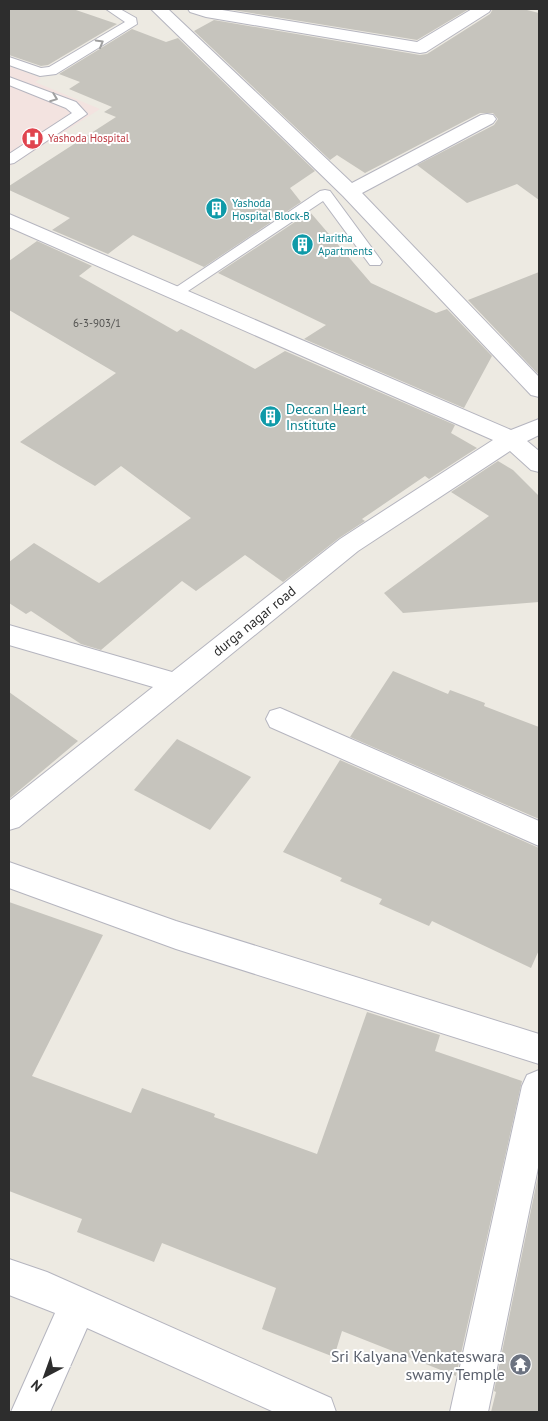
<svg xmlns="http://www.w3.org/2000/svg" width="548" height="1421" font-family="'PT Sans',sans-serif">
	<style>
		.medical { fill: #f3e3e0 }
		.building { fill: #c6c4bd }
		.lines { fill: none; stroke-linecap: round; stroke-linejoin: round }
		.lane-casing { stroke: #b5b5bf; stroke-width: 2 }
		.street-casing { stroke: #b5b5bf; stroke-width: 2 }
		.lane { fill: #fff; fill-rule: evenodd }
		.street { fill: #fff; fill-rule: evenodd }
		.oneway { stroke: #a0a0a0 }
		.labels { text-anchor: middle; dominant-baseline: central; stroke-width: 4; stroke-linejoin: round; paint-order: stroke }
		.far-health-label { font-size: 11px; fill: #be3a42; stroke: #fff; text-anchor: start }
		.far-culture-label { font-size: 11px; fill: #0d838f; stroke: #fff; text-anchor: start }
		.number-label { font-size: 11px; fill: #535351 }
		.culture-label { font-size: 14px; fill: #0d838f; stroke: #fff; text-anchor: start }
		.street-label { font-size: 14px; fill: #2d2d2d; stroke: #fff }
		.near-worship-label { font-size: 16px; fill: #5b616d; stroke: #fff; text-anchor: end }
	</style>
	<rect width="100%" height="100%" fill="#edeae2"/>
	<polygon class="medical" points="9,66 41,78 35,82 100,109 9,167"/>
	<g class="building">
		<polygon points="9,9 73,9 117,24 48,65 41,66 9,55"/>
		<polygon points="235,9 469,9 417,40 233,10"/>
		<polygon points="493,9 523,9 539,13 539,200 517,184 467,203 417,165 494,125 498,119 493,113 480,113 365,173 337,155 330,160 194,31 214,20 420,55 427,54 490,14"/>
		<polygon points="132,29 166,42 178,38 315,171 290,188 301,202 204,267 133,235 108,254 52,230 70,218 9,190 9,186 116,117 104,112 112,107 69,89 80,82 59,74"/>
		<polygon points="310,212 371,283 436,313 447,309 492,356 464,408 304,339 326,325 218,273"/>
		<polygon points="37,241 92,266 79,276 177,332 181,329 255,369 285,351 455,425 451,433 477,448 429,479 425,476 362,519 365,521 339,538 283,582 245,555 196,591 182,581 101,650 81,644 31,611 26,614 9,603 9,562 34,543 99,583 191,518 121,466 95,486 20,442 116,373 9,310 9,261"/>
		<polygon points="539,272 539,375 468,300"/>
		<polygon points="498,461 513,470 539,496 539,602 403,613 384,593 489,516 451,492"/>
		<polygon points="393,671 448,694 450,690 485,703 484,706 539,727 539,819 350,737"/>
		<polygon points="9,692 78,741 9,799"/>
		<polygon points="177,739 251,777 210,830 134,790"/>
		<polygon points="340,760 539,848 539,950 531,968 432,921 429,926 379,904 382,899 340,881 342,878 283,852"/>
		<polygon points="9,902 103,935 32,1076 131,1113 142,1088 215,1114 214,1117 317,1154 367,1012 440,1035 435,1051 522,1081 456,1376 342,1331 334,1357 262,1329 276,1288 162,1243 154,1262 77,1232 82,1219 9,1191"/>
		<polygon points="539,1171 539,1412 491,1412 496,1392 494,1391"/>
	</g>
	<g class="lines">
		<defs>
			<g id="lane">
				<polygon points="106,9 120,9 136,18 137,24 56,74 40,76 9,65 9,57 41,68 49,67 125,22"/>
				<polygon points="9,77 76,102 87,114 14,163 9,164 9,154 72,113 66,108 9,85"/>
				<polygon points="325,190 330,191 380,259 382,262 380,265 370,265 323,201 182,295 172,295 169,292 320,191"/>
			</g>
			<g id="street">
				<polygon points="151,9 168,9 352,183 481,115 487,114 493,115 496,119 493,123 362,193 539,377 539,397 531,395 343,196"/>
				<polygon points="188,9 216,9 417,42 472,9 491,9 489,12 426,52 420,53 206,17 190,12"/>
				<polygon points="9,214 511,430 539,419 539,435 527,441 539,451 539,472 531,470 510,451 358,551 19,827 9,830 9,801 153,687 9,645 9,625 172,672 340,539 493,440 9,227"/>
				<polygon points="280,708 539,821 539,846 270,727 266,719 270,711"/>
				<polygon points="9,862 176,921 539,1034 539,1064 176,949 9,888"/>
				<polygon points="539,1070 539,1163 488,1412 450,1412 522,1086 527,1075"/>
				<polygon points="9,1259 47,1272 331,1398 336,1412 274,1412 87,1328 50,1412 11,1412 55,1313 9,1295"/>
			</g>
		</defs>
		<use href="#lane" class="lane-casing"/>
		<use href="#street" class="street-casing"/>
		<use href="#lane" class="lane"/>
		<use href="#street" class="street"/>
	</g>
	<defs><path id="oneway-chevron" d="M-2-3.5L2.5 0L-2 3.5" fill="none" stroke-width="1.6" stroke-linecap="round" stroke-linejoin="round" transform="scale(1.25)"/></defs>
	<g class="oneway">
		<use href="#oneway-chevron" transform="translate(100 43) rotate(-30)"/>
		<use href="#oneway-chevron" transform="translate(54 98) rotate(21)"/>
	</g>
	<defs>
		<symbol id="hospital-disc" viewBox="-11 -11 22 22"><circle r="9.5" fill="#e0444e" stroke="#fff"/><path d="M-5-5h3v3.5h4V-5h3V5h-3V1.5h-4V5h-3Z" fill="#fff"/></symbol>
		<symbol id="building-disc" viewBox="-11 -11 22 22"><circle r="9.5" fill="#0f9aa8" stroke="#fff"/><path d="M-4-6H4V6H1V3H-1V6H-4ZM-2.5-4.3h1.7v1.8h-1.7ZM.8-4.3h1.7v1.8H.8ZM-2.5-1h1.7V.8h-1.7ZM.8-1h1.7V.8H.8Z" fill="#fff"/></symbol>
		<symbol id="temple-disc" viewBox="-11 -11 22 22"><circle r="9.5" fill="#6b7280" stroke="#fff"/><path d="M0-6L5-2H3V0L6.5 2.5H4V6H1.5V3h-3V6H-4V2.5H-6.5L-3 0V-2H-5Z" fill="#fff"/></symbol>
	</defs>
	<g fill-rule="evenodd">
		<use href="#hospital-disc" x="20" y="126" width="25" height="25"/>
		<use href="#building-disc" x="204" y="196" width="25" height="25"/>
		<use href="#building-disc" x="290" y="232" width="25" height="25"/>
		<use href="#building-disc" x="258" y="404" width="25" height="25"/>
		<use href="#temple-disc" x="508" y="1352" width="25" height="25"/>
	</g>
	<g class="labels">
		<g class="far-health-label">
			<text x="48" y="138">Yashoda Hospital</text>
		</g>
		<g class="far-culture-label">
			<text x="232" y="203">Yashoda<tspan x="232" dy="13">Hospital Block-B</tspan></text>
			<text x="318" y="238">Haritha<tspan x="318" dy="13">Apartments</tspan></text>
		</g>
		<g class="number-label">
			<text x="97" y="323">6-3-903/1</text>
		</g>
		<g class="culture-label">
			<text x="286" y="409">Deccan Heart<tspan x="286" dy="16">Institute</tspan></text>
		</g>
		<g class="street-label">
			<text transform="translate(254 621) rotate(-39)">durga nagar road</text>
		</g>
		<g class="near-worship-label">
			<text x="505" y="1356">Sri Kalyana Venkateswara<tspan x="505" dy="18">swamy Temple</tspan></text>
		</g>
	</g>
	<rect width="548" height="1421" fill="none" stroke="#2d2d2d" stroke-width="20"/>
	<g transform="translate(45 1376) rotate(221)" stroke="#ffffff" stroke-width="4" paint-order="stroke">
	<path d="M0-4L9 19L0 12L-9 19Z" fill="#2d2d2d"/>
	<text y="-8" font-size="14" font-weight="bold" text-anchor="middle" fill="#2d2d2d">N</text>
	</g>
</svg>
